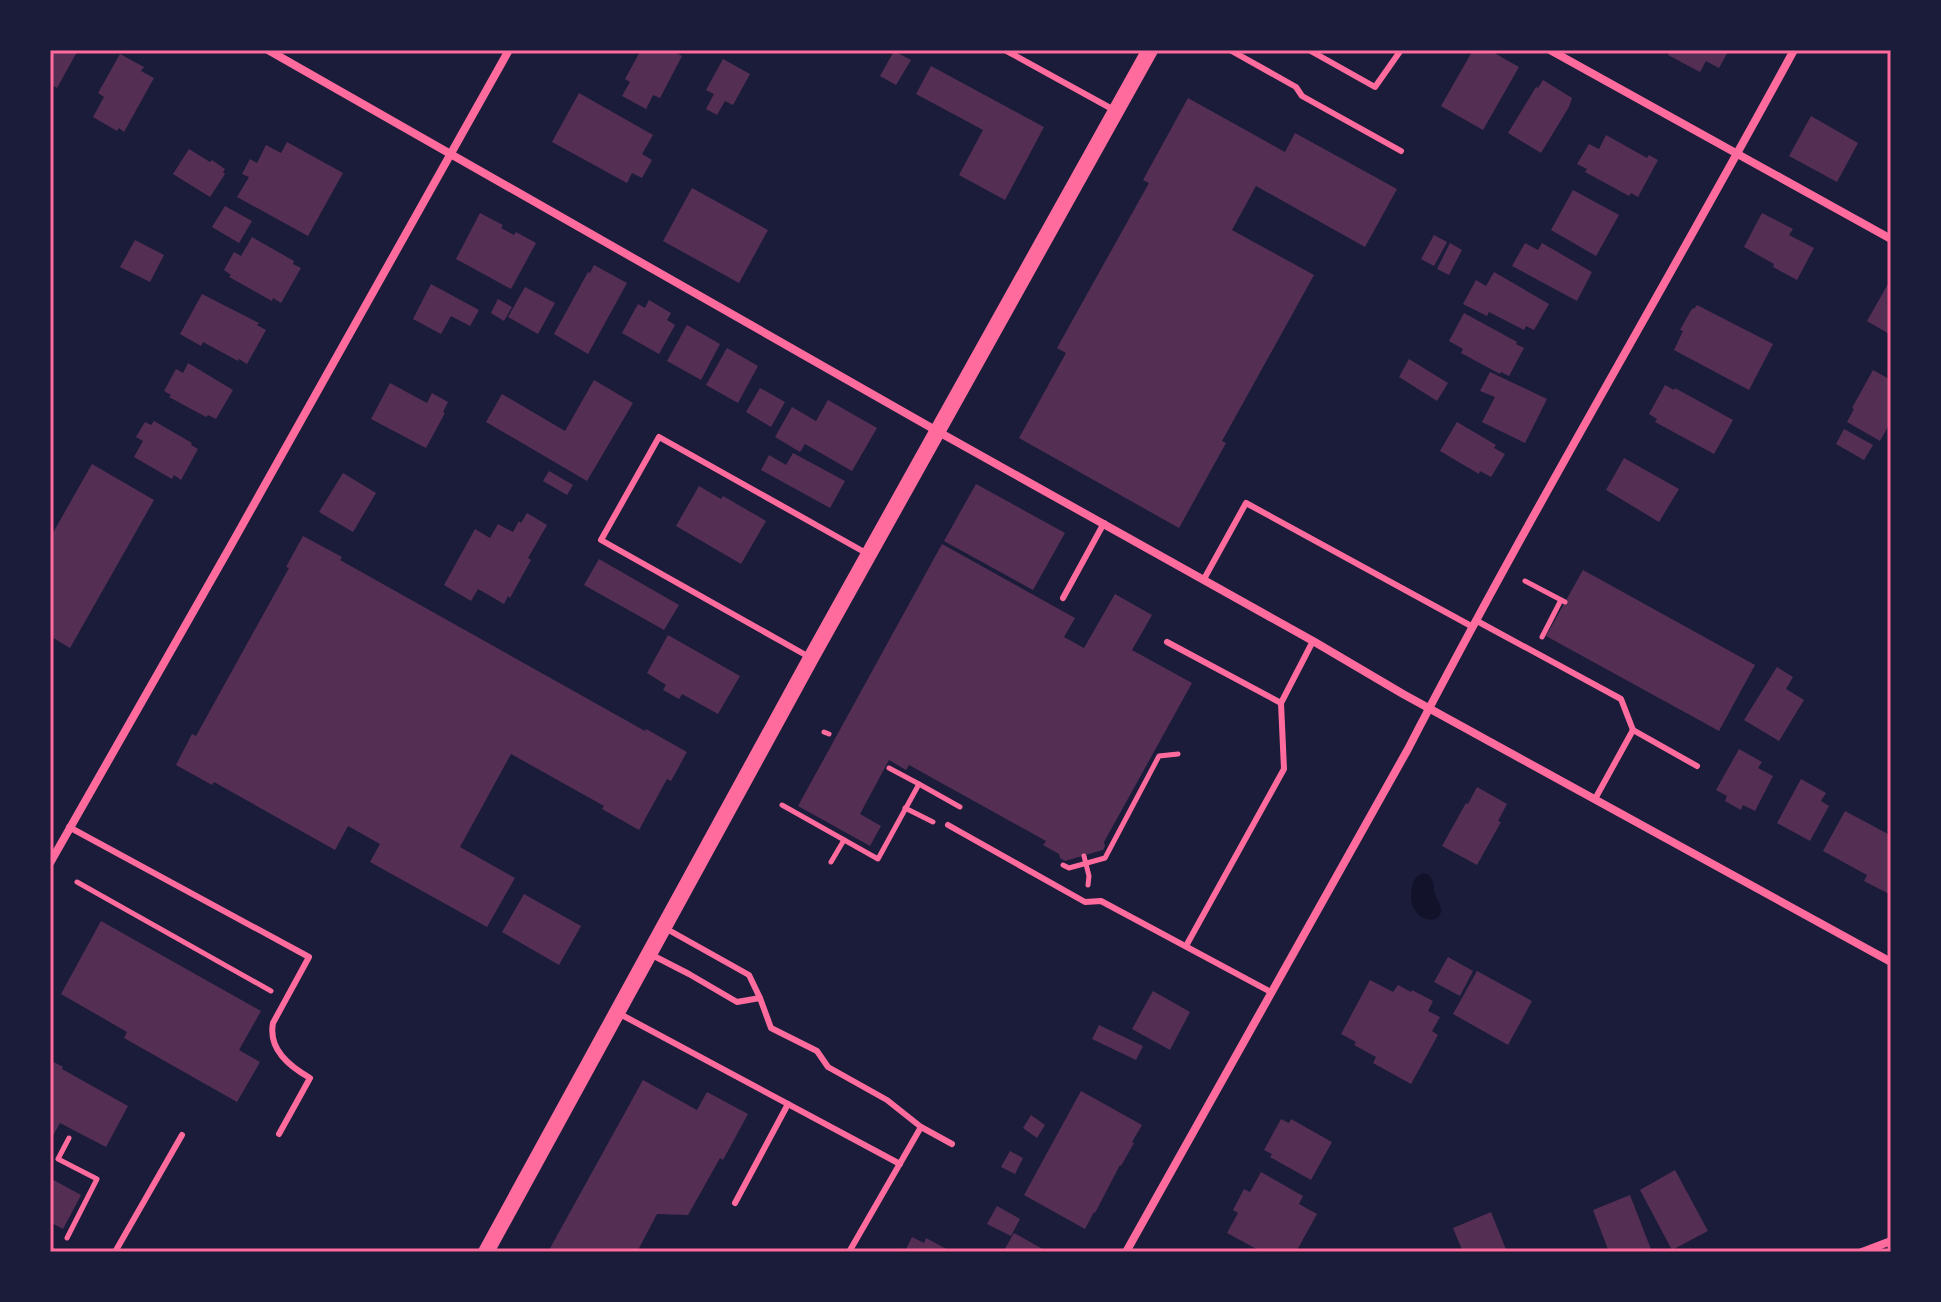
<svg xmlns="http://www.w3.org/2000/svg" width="1941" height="1302" font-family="'Archivo Narrow',sans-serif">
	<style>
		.water { fill: #12122b }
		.building { fill: #542f53 }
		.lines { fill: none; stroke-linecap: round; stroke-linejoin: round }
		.path { stroke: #ff6b9d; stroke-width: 5 }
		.service { stroke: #ff6b9d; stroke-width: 6 }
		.minor { stroke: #ff6b9d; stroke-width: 8 }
		.secondary { stroke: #ff6b9d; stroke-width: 16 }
		.neatline { fill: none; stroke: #ff6b9d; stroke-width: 3 }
	</style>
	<rect width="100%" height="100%" fill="#1b1b3a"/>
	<path class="water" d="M1423,873l6,2c7,8 3,15 8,24 18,30 -33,28 -25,-11 1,-8 3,-11 11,-15z"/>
	<g class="building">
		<polygon points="50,50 78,50 57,88 50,84"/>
		<polygon points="641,50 671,50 682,56 660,98 653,95 646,109 622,96 630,82 625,79"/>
		<polygon points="1473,50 1489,50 1519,67 1483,130 1441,106"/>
		<polygon points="1671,50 1729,50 1719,68 1706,61 1700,72 1668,55"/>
		<polygon points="894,51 911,60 896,85 880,76"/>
		<polygon points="120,54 144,67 141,71 154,78 124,132 119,128 117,131 93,117 104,97 98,93"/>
		<polygon points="723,59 750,74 733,105 725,101 717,115 706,109 714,94 706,90"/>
		<polygon points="931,66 1044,127 1005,200 959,175 983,130 916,94"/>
		<polygon points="1543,80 1572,98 1569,107 1541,153 1508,133 1536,87 1538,88"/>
		<polygon points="579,93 653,135 642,154 652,160 642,178 632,173 627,183 552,142"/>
		<polygon points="1188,98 1285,152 1295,133 1397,189 1365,247 1256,186 1232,230 1314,275 1222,441 1226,443 1179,528 1019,438 1066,353 1057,348 1149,183 1143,180"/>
		<polygon points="1811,116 1858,143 1837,182 1789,156"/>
		<polygon points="1606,135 1647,158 1649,155 1658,160 1638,197 1631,193 1629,196 1585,172 1587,169 1577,164 1589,144 1599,149"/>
		<polygon points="287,142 343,173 308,236 237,197 249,177 242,174 250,159 257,163 266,145 281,153"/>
		<polygon points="189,149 210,162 212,160 225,169 223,172 225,174 210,197 173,174"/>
		<polygon points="692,188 768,230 739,283 663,241"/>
		<polygon points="1573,190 1619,215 1596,256 1551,230"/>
		<polygon points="225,206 252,221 239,243 212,227"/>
		<polygon points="480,213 503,225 501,228 514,235 516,232 536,243 511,289 456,259"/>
		<polygon points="1762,213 1793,229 1789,235 1814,248 1797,280 1773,267 1774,264 1744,247"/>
		<polygon points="1434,235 1447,242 1434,266 1421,259"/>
		<polygon points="252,237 294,261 293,264 301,268 281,303 273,298 272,301 229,277 231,275 224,270 234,252 241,256"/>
		<polygon points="135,240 164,255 150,282 120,267"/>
		<polygon points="1450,243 1462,250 1449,275 1437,269"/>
		<polygon points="1525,243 1538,250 1542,243 1592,272 1577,301 1512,266"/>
		<polygon points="594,265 627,283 588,354 554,334 588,272 590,273"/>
		<polygon points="1494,272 1549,304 1534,330 1526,326 1524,330 1489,312 1487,316 1463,304 1476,280 1486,286"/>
		<polygon points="431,284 479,310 470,326 451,316 441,334 413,319"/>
		<polygon points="1888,284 1891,286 1891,335 1867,321"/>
		<polygon points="525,287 555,303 538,334 508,317"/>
		<polygon points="202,294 259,323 257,325 266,330 247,364 239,359 238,361 203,342 201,346 180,334"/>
		<polygon points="498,299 512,307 504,321 491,313"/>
		<polygon points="649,300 671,313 667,320 675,325 659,354 622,333 638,304 645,308"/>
		<polygon points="1697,305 1773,344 1749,390 1674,350 1683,331 1680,330 1690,312 1693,308 1694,309"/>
		<polygon points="1464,313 1517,342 1516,344 1524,348 1509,376 1501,372 1500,374 1461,353 1463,349 1449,341"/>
		<polygon points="687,325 720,344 701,380 667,361"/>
		<polygon points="727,348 758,366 738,403 706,385"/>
		<polygon points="1409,359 1448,383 1437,401 1399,377"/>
		<polygon points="188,363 233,390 216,419 208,415 206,417 169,397 171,395 164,391 176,369 183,373"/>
		<polygon points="1873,370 1891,380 1891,427 1889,425 1880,441 1847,422 1854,409 1852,408"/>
		<polygon points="1490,372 1547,399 1525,443 1482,422 1495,397 1480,391"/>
		<polygon points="594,380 633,403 587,481 486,422 502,394 565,431"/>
		<polygon points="390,383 427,403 432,393 448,402 443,412 445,413 426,448 371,419"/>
		<polygon points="1665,385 1674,390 1675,388 1733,420 1714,454 1655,422 1657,419 1649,414"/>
		<polygon points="760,388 785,402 771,427 746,412"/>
		<polygon points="828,400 877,428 852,471 805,444 800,452 775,437 792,407 816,421"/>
		<polygon points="154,421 192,443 191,445 198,449 181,480 174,475 172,479 134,457 143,441 136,437 145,422 151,425"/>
		<polygon points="1457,422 1496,445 1494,448 1505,454 1491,477 1480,471 1479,474 1440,451"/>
		<polygon points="1844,429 1873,445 1864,460 1836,444"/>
		<polygon points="793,453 845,481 830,508 761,470 769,455 786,465"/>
		<polygon points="1624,458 1679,489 1659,522 1606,490"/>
		<polygon points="92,464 154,500 70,648 50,636 50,538"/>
		<polygon points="549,471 573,485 567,495 543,481"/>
		<polygon points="343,473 376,493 353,532 319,512"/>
		<polygon points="976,484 1065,533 1033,590 944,541"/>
		<polygon points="699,486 721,499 723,496 766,521 741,564 676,526"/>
		<polygon points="527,513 547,525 528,558 531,560 510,598 508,596 504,604 478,589 471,601 444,585 475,529 490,538 498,524 513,532 519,521 521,523"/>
		<polygon points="303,536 342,557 340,560 645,731 646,729 687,752 671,781 667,779 639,830 602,809 604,806 511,754 460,847 515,878 487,927 370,862 380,844 348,826 335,850 214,782 212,785 176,765 192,734 196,736 289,568 286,567"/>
		<polygon points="942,544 1075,618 1064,637 1084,648 1115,594 1152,615 1132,650 1192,683 1104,842 1105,846 1103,850 1065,861 1060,858 1059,854 1043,845 1046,841 909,765 906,770 889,760 860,814 881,826 870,846 798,806"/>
		<polygon points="599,559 679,605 664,630 584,585"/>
		<polygon points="1583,570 1755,665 1719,731 1546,636"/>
		<polygon points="668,635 740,676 718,714 682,694 679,699 663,690 666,685 647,673"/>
		<polygon points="1777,667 1793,677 1786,689 1804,700 1779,741 1744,720"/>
		<polygon points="1739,749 1762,762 1758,768 1773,776 1755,811 1743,805 1741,810 1725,801 1727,796 1716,790"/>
		<polygon points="1801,779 1826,793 1821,801 1829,806 1810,841 1777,823"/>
		<polygon points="1477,787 1507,804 1498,821 1501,822 1477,865 1442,846 1466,803 1468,804"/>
		<polygon points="1845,811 1888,834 1891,828 1891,895 1864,881 1867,875 1823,851"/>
		<polygon points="524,894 581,926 559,965 502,932"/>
		<polygon points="101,921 261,1011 239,1050 260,1062 237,1102 124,1038 127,1032 61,994"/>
		<polygon points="1448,957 1473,971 1460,996 1434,982"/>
		<polygon points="1477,971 1532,1001 1508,1045 1453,1014"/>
		<polygon points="1370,980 1393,992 1398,985 1411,992 1412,990 1433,1001 1428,1011 1440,1017 1432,1031 1438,1035 1411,1084 1373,1063 1376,1057 1354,1045 1356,1042 1341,1034"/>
		<polygon points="1153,991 1190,1012 1170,1050 1132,1029"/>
		<polygon points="1099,1025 1143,1046 1136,1060 1092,1039"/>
		<polygon points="50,1060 63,1067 62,1069 128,1106 106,1147 60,1123 50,1141"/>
		<polygon points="643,1080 697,1110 707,1092 748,1114 723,1160 720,1158 688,1215 657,1214 637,1252 548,1252"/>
		<polygon points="1081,1091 1142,1125 1132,1142 1134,1143 1121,1166 1120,1165 1095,1213 1094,1212 1085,1229 1024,1195"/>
		<polygon points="1031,1115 1045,1125 1037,1138 1023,1128"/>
		<polygon points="1281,1119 1289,1123 1291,1119 1332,1142 1311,1180 1270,1157 1272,1154 1264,1150"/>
		<polygon points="1010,1151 1023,1158 1015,1174 1001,1167"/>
		<polygon points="1675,1170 1708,1231 1672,1250 1640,1190"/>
		<polygon points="1261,1172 1303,1196 1299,1204 1317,1214 1296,1252 1262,1252 1227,1233 1238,1213 1233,1210 1244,1189 1250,1192"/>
		<polygon points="50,1178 81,1195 63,1229 50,1222"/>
		<polygon points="1630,1195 1652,1252 1609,1252 1593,1210"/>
		<polygon points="997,1206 1020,1219 1011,1236 987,1224"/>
		<polygon points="1491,1212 1507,1252 1463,1252 1453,1228"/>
		<polygon points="1014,1233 1048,1252 1003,1252"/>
		<polygon points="912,1237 924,1243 926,1238 952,1252 898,1252 900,1248 905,1251"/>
	</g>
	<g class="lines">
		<g class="path">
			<polyline points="1525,581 1565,602"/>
			<polyline points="1542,637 1561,600"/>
			<polyline points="824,732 829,734"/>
			<polyline points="889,768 919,784"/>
			<polyline points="782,805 878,859 919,784 960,807"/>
			<polyline points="905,808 933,822"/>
			<polyline points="1084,856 1089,876 1088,885"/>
			<polyline points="831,862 844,840"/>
			<polyline points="1063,865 1069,868 1105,858 1159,756 1178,754"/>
			<polyline points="77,882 271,991"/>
			<polyline points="67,1238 97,1179 58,1159 69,1138"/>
		</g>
		<g class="service">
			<polyline points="1005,50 1114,110"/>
			<polyline points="1230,50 1296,87 1302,96 1401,151"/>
			<polyline points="1309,50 1375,87 1401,50"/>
			<polyline points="1204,579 1246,503 1473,627"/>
			<polyline points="1063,598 1104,523"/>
			<polyline points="1477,621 1621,699 1633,730 1697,766"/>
			<polyline points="1167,642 1281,703"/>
			<polyline points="811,658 601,540 659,437 866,553"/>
			<polyline points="1595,799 1633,730"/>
			<polyline points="948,825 1085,902 1101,901 1271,992"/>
			<path d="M69,827l240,130 -36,66c-5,26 16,43 37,55l-31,56"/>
			<polyline points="665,928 749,975 760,998 771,1028 817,1051 828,1067 887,1100 921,1127 952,1144"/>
			<polyline points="1186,946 1284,769 1281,703 1313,641"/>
			<polyline points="652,955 689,974 737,1002 760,998"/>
			<polyline points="620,1014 900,1164"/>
			<polyline points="735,1203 788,1104"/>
			<polyline points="115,1252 182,1135"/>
			<polyline points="849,1252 921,1127"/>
		</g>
		<g class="minor">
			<polyline points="268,50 937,431 1313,641 1403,694 1891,962"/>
			<polyline points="1550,50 1891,239"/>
			<polyline points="50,863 230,547 509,50"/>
			<polyline points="50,1251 52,1252"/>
			<path d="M1126,1252l282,-503c122,-236 259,-465 386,-699"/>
			<polyline points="1862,1252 1891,1241"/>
		</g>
		<polyline class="secondary" points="486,1252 811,658 1150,50"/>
	</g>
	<rect width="1941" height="1302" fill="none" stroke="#1b1b3a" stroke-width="104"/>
	<rect x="52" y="52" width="1837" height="1198" class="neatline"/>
</svg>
